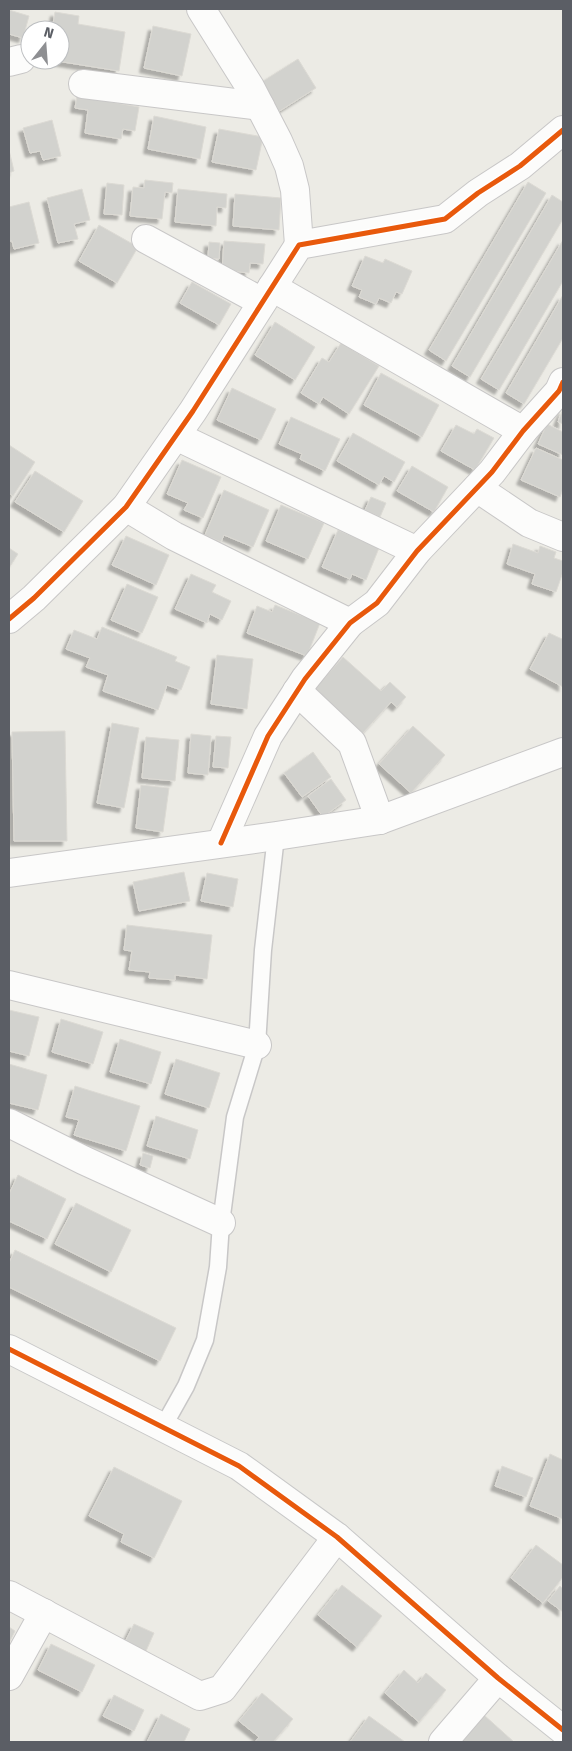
<svg xmlns="http://www.w3.org/2000/svg" width="572" height="1751" font-family="'Fira Sans',sans-serif">
	<style>
		.building { fill: #d2d2ce; stroke: #dcdad4; filter: url(#shadow) }
		.lines { fill: none; stroke-linecap: round; stroke-linejoin: round }
		.lane-casing { stroke: #c8c7c7; stroke-width: 19 }
		.street-casing { stroke: #c8c7c7; stroke-width: 30 }
		.secondary-casing { stroke: #c8c8c8; stroke-width: 30 }
		.lane { stroke: #fcfcfb; stroke-width: 16 }
		.street { stroke: #fcfcfb; stroke-width: 28 }
		.secondary { stroke: #fcfcfb; stroke-width: 28 }
		.cycleway-casing { stroke: #fff; stroke-width: 8 }
		.cycleway { stroke: #e8590c; stroke-width: 5 }
	</style>
	<defs>
		<filter id="shadow"><feDropShadow dx="-4.5" dy="4.5" stdDeviation="1" flood-color="#0004"/></filter>
	</defs>
	<rect width="100%" height="100%" fill="#ecebe5"/>
	<g class="building">
		<polygon points="9,10 29,16 23,38 9,34"/>
		<polygon points="55,12 79,16 78,24 125,32 119,71 57,61 60,60 60,30 52,30"/>
		<polygon points="153,26 191,34 182,76 144,68"/>
		<polygon points="298,59 316,88 278,112 260,83"/>
		<polygon points="77,96 139,107 135,131 123,129 121,139 85,133 88,110 75,108"/>
		<polygon points="154,116 206,127 200,159 148,149"/>
		<polygon points="52,120 61,156 43,160 40,151 30,153 23,128"/>
		<polygon points="219,129 263,137 256,170 212,162"/>
		<polygon points="9,150 14,171 9,173"/>
		<polygon points="145,180 173,183 172,193 165,192 162,219 130,216 133,187 144,188"/>
		<polygon points="528,182 546,193 446,361 429,350"/>
		<polygon points="107,183 124,185 122,215 104,214"/>
		<polygon points="82,189 90,220 74,224 78,239 58,243 47,198"/>
		<polygon points="178,189 227,194 226,208 217,207 216,226 175,222"/>
		<polygon points="235,194 281,198 279,230 233,226"/>
		<polygon points="552,195 563,202 563,219 470,377 452,366"/>
		<polygon points="29,202 39,243 14,249 12,241 9,241 9,207"/>
		<polygon points="99,225 138,247 117,283 79,261"/>
		<polygon points="563,240 563,281 499,390 481,379"/>
		<polygon points="224,241 265,244 263,264 250,263 249,273 222,270"/>
		<polygon points="209,242 220,243 219,259 208,258"/>
		<polygon points="365,256 383,263 385,259 412,271 402,294 396,292 391,303 379,298 376,304 359,297 362,290 352,286"/>
		<polygon points="192,282 231,304 219,325 180,303"/>
		<polygon points="563,295 563,338 524,404 506,393"/>
		<polygon points="275,322 315,347 295,380 255,355"/>
		<polygon points="341,343 379,366 349,414 323,397 319,404 301,393 322,358 329,362"/>
		<polygon points="381,373 439,405 422,437 364,405"/>
		<polygon points="232,388 276,409 261,440 217,420"/>
		<polygon points="563,409 563,424 558,422"/>
		<polygon points="291,417 340,439 325,471 300,459 302,454 279,444"/>
		<polygon points="547,424 563,432 563,455 538,444"/>
		<polygon points="456,425 474,434 477,429 494,438 475,470 441,451"/>
		<polygon points="353,433 405,462 394,482 384,476 379,485 337,461"/>
		<polygon points="9,445 35,462 13,496 9,493"/>
		<polygon points="536,448 563,460 563,489 560,497 521,480"/>
		<polygon points="182,460 221,477 203,518 184,510 188,503 167,494"/>
		<polygon points="412,466 448,487 434,512 397,491"/>
		<polygon points="35,471 83,501 64,532 15,502"/>
		<polygon points="224,490 269,510 253,547 224,535 221,542 205,535"/>
		<polygon points="371,497 386,503 380,517 365,510"/>
		<polygon points="281,505 324,523 308,559 266,541"/>
		<polygon points="338,530 379,548 366,580 352,574 350,579 322,567"/>
		<polygon points="126,536 169,555 156,585 112,565"/>
		<polygon points="513,544 538,553 540,546 556,552 554,558 563,561 563,572 556,592 532,584 535,574 507,564"/>
		<polygon points="9,548 18,554 9,568"/>
		<polygon points="191,574 216,585 212,592 231,601 222,620 210,614 207,623 175,609"/>
		<polygon points="127,584 158,597 142,633 111,620"/>
		<polygon points="275,605 320,623 307,656 247,633 257,606 272,612"/>
		<polygon points="102,627 177,657 175,661 190,667 181,690 167,685 158,710 103,691 108,675 86,667 90,658 66,649 74,630 97,639"/>
		<polygon points="549,633 562,639 563,636 563,687 530,669"/>
		<polygon points="217,655 253,659 247,709 211,704"/>
		<polygon points="343,657 381,691 390,682 406,697 397,707 391,702 363,733 314,690"/>
		<polygon points="112,723 139,728 124,808 97,803"/>
		<polygon points="413,726 445,755 411,793 379,764"/>
		<polygon points="65,731 67,841 14,841 12,732"/>
		<polygon points="191,734 211,736 208,775 188,773"/>
		<polygon points="216,736 231,737 228,768 213,767"/>
		<polygon points="146,737 179,740 175,781 142,778"/>
		<polygon points="313,752 331,777 302,797 284,773"/>
		<polygon points="331,779 346,800 323,817 308,796"/>
		<polygon points="141,785 169,788 163,832 136,828"/>
		<polygon points="184,872 190,901 139,911 133,882"/>
		<polygon points="207,873 238,879 233,907 201,901"/>
		<polygon points="127,925 212,935 207,979 175,975 175,980 149,978 150,972 129,970 132,951 124,950"/>
		<polygon points="9,1010 39,1017 29,1056 9,1051"/>
		<polygon points="61,1019 103,1032 93,1064 52,1052"/>
		<polygon points="120,1039 161,1052 151,1084 110,1072"/>
		<polygon points="176,1059 220,1073 209,1108 165,1094"/>
		<polygon points="9,1064 47,1075 38,1110 9,1103"/>
		<polygon points="75,1086 140,1106 126,1151 74,1135 79,1120 66,1117"/>
		<polygon points="156,1116 198,1130 190,1159 147,1146"/>
		<polygon points="143,1153 153,1156 150,1168 140,1165"/>
		<polygon points="18,1175 66,1199 47,1239 9,1221 9,1194"/>
		<polygon points="76,1203 131,1230 111,1272 55,1244"/>
		<polygon points="15,1250 176,1328 160,1361 9,1287 9,1263"/>
		<polygon points="550,1454 563,1460 563,1519 530,1506"/>
		<polygon points="502,1466 533,1478 526,1497 495,1486"/>
		<polygon points="114,1467 182,1501 154,1558 121,1542 124,1534 89,1516"/>
		<polygon points="536,1545 563,1565 563,1577 543,1603 511,1578"/>
		<polygon points="342,1585 382,1616 357,1647 318,1615"/>
		<polygon points="560,1586 563,1589 563,1612 548,1601"/>
		<polygon points="134,1624 154,1633 146,1651 125,1642"/>
		<polygon points="9,1627 15,1631 9,1643"/>
		<polygon points="51,1644 95,1665 82,1692 38,1670"/>
		<polygon points="404,1670 418,1683 426,1673 446,1690 419,1722 385,1693"/>
		<polygon points="262,1693 293,1719 273,1742 255,1742 259,1737 239,1721"/>
		<polygon points="114,1695 144,1710 134,1731 103,1716"/>
		<polygon points="161,1714 190,1729 184,1742 147,1742"/>
		<polygon points="484,1715 514,1742 459,1742"/>
		<polygon points="369,1716 405,1742 350,1742"/>
	</g>
	<g class="lines">
		<defs>
			<polyline id="lane" points="163,1427 186,1386 205,1340 218,1267 221,1223 235,1117 257,1045 263,950 276,836"/>
			<g id="street">
				<polyline points="201,9 250,87 278,141 289,166 295,190 299,245"/>
				<polyline points="9,62 21,59"/>
				<polyline points="83,84 260,106"/>
				<polyline points="146,239 262,302"/>
				<polyline points="272,287 523,431"/>
				<polyline points="176,436 417,551"/>
				<polyline points="477,488 529,523 563,537"/>
				<polyline points="126,507 174,536 350,623"/>
				<polyline points="9,619 34,598 126,507 193,411 299,245 445,219 478,193 520,166 563,130"/>
				<polyline points="297,691 352,743 380,820"/>
				<polyline points="221,843 268,736 305,679 350,623 377,603 417,551 492,472 523,431 559,391 563,382"/>
				<polyline points="9,873 276,836 380,820 563,752"/>
				<polyline points="9,985 257,1045"/>
				<polyline points="9,1123 83,1160 221,1223"/>
				<polyline points="9,1595 200,1696 222,1689 337,1537"/>
				<polyline points="9,1676 44,1613"/>
				<polyline points="443,1742 498,1678"/>
			</g>
			<polyline id="secondary" points="9,1349 239,1466 337,1537 498,1678 563,1730"/>
		</defs>
		<use href="#lane" class="lane-casing"/>
		<use href="#street" class="street-casing"/>
		<use href="#secondary" class="secondary-casing"/>
		<use href="#lane" class="lane"/>
		<use href="#street" class="street"/>
		<use href="#secondary" class="secondary"/>
		<defs>
			<g id="cycleway">
				<polyline points="9,619 34,598 126,507 193,411 299,245 445,219 478,193 520,166 563,130"/>
				<polyline points="221,843 268,736 305,679 350,623 377,603 417,551 492,472 523,431 559,391 563,382"/>
				<polyline points="9,1349 239,1466 337,1537 498,1678 563,1730"/>
			</g>
		</defs>
		<use href="#cycleway" class="cycleway-casing"/>
		<use href="#cycleway" class="cycleway"/>
	</g>
	<rect width="572" height="1751" fill="none" stroke="#5b5e65" stroke-width="20"/>
	<g transform="translate(45 45) rotate(17)"><circle r="24" fill="#ffffff" stroke="#bdbfc1"/>
	<path d="M0-4L9 19L0 12L-9 19Z" fill="#8e8f92"/>
	<text y="-8" font-size="14" font-weight="bold" text-anchor="middle" fill="#5b5e65">N</text>
	</g>
</svg>
